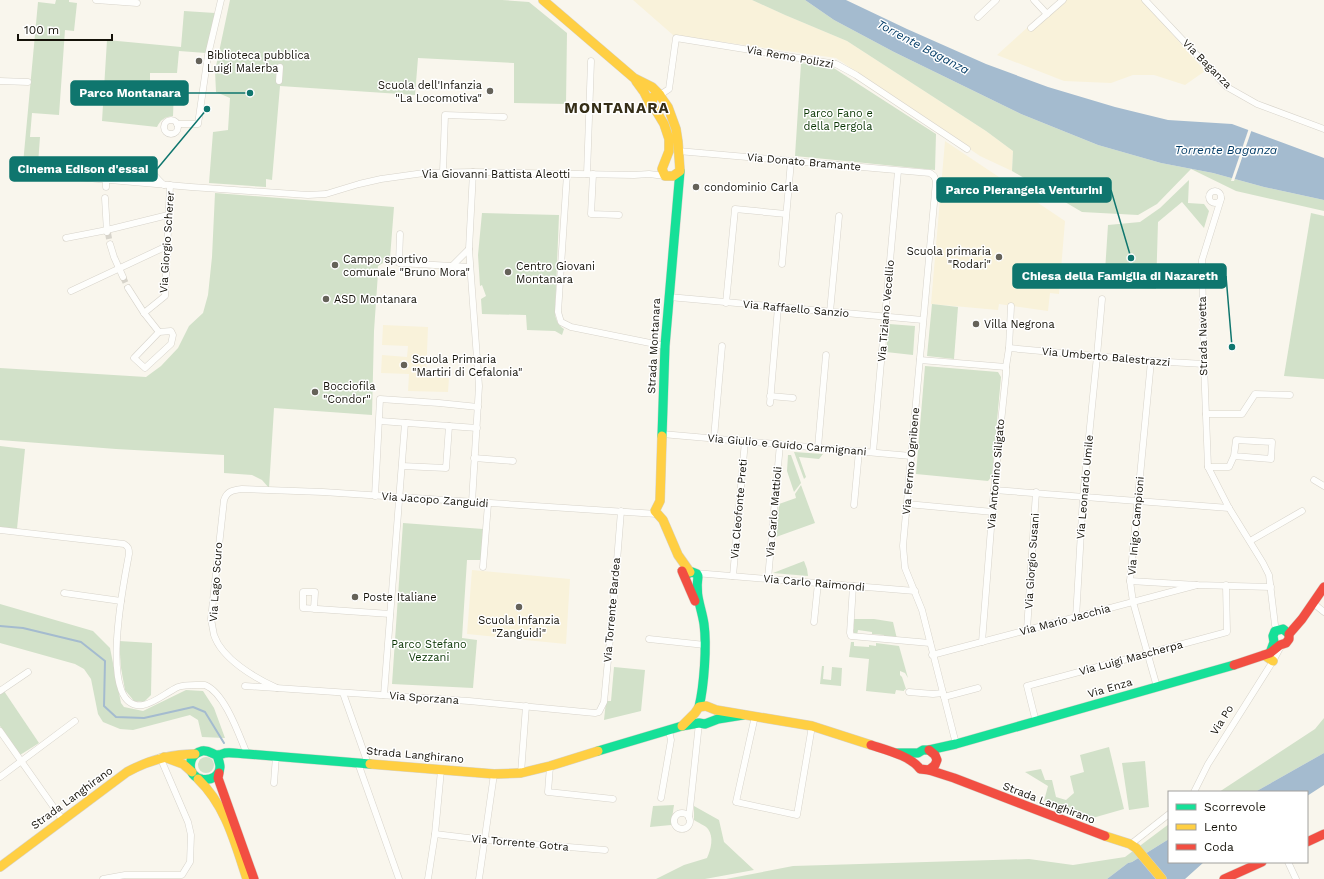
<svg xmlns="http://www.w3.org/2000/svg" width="1324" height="879" font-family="'Work Sans',sans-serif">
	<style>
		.built { fill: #f9f2da }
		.green { fill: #d2e1c9 }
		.water { fill: #a4bbcf }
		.pier { fill: #f9f6ed }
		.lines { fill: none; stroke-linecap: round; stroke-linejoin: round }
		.stream { stroke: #a4bbcf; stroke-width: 2 }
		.street-tunnel { stroke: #d7d4cb; stroke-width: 6; stroke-dasharray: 6 3; stroke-linecap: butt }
		.street-casing { stroke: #d7d3ca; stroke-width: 7 }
		.fast-casing { stroke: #d7d3ca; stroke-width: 10 }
		.slow-casing { stroke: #d7d3ca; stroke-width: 10 }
		.jam-casing { stroke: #d7d3ca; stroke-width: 10 }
		.street { stroke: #fefefc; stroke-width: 6 }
		.fast { stroke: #16e098; stroke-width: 9 }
		.slow { stroke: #ffcf43; stroke-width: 9 }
		.jam { stroke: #f24e42; stroke-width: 9 }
		.poi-dot { fill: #656259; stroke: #fff; stroke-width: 1.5 }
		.labels { text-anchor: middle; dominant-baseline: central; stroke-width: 3; stroke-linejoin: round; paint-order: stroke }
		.poi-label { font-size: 11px; fill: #151209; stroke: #fff; text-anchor: start }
		.street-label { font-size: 11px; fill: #151209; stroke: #fff }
		.park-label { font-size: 11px; fill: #083402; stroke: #fff }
		.water-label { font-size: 12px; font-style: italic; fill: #053e68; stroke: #fff }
		.district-label { font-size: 15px; font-weight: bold; letter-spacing: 1px; fill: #352e17; stroke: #fff }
		.leader { fill: none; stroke: #0f766e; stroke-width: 1.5 }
		.callout-dot { fill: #0f766e; stroke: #fff; stroke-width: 1.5 }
		.callout { fill: #0f766e; stroke: #0f766e; stroke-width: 1.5 }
		.callout-label { font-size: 12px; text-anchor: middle; font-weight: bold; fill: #fff }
	</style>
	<rect width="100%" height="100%" fill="#f9f6ed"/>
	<g class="built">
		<polygon points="633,0 752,0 785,15 847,41 986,131 1013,151 1012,171 980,156 836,58 673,35"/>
		<polygon points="1058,0 1142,0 1205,71 1185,85 1154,75 1133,75 1111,83 1064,81 997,55"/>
		<polygon points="945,141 1065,221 1059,294 1050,293 1048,311 999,304 998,310 931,304"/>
		<polygon points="383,325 428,327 426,377 449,378 448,392 408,391 409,374 381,373 382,355 407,357 408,346 382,345"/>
		<polygon points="472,570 570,579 566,644 467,634"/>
	</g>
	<g class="green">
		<polygon points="56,0 69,0 69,2 77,3 74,31 65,30 59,115 32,113 30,137 40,137 38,164 23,164 38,2 55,4"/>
		<polygon points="230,0 502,0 529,2 567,33 566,104 514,103 514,63 418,58 415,95 280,86 272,180 266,179 266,187 209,183 213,132 228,130 230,98 216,92 215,71"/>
		<polygon points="752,0 805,0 834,20 894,52 1021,114 1098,145 1161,163 1213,173 1264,187 1324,200 1324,211 1236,191 1191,169 1157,204 1138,215 1082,212 1012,171 1013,151 986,131 847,41 785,15"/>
		<path d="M184,11l31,2 -9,40 -27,-2 -2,22h-27v12l24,4 -1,27c-8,1 -12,3 -16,11l-55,-6 5,-81 74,7z"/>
		<polygon points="801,63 832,67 936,134 935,170 795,156"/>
		<polygon points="1189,180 1188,203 1204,204 1209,211 1204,228 1182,202 1158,222 1156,289 1104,287 1108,225 1140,222 1160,208"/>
		<polygon points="215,193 394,207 390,258 383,258 383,263 378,266 377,273 378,273 374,331 372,415 274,408 269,488 262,480 252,475 224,473 224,455 116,449 0,440 0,368 146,377 161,366 178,348 189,326 203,313 208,295 212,257"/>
		<path d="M482,213l77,2 -4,99c1,6 3,11 9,15l-2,6 -7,-4 -28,-1 -1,-15 -44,-1 -1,-15 5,-3 -4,-11 -2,1 -2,-31z"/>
		<polygon points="1311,213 1324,216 1324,379 1284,376"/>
		<polygon points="932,304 958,307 954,359 927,356"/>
		<polygon points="889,324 915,326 913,355 886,352"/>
		<polygon points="925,366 998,372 1001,377 992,476 988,481 916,474"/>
		<polygon points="0,446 25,449 17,529 0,527"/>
		<polygon points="794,452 823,454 819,459 799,457 806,477 804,479"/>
		<polygon points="788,455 791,455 801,483 794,492 787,471"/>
		<polygon points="801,485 815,523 776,537 779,504 796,498 795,494"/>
		<polygon points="403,523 483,529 481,560 467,560 462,638 477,640 473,688 392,684"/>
		<polygon points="804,561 807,569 808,576 773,573"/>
		<polygon points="0,604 93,631 110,648 121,703 124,707 143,711 186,690 203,691 214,708 225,738 202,737 198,720 190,715 133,730 120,729 103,722 98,714 91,679 84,669 75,664 0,643"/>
		<polygon points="854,619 874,619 893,622 897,639 884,637 884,635 872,634 872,632 858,630 857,635 855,634 852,630 854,629"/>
		<polygon points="119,641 152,643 151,695 144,702 134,701 125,690 121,668"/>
		<polygon points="851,642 854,642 854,646 869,647 869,645 876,646 876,643 899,646 908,678 905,673 900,671 900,675 902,677 906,689 904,690 904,691 896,690 895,694 866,691 869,659 849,657"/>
		<polygon points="822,666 824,666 823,679 831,680 832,667 842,668 841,686 820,684"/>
		<polygon points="614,667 645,670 641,711 604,720 606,701 611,701"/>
		<polygon points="4,691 39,743 20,755 0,726 0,694"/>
		<polygon points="1324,718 1324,753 1255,792 1219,792 1315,729"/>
		<polygon points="1109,747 1124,809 1089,819 1044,801 1048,786 1025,772 1041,769 1045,780 1052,780 1056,797 1066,800 1074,793 1070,776 1084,772 1080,755"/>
		<circle cx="206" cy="765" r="8"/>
		<polygon points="1145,761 1149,807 1129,810 1122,763"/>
		<polygon points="674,805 671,825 650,827 653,806"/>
		<path d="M694,806l25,14 5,22 30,28 -49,9h-49l28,-14 23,-7c4,-9 7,-21 1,-29 -3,-4 -10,-6 -14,-9z"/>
		<polygon points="1169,824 1169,839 1132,862 1128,863 1107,879 726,879 793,866 1029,859 1073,865 1125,857"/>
	</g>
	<g class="water">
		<polygon points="805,0 846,0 907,29 986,64 1048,87 1115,107 1168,120 1232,124 1324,158 1324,200 1264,187 1213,173 1161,163 1098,145 1021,114 894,52 834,20"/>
		<polygon points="1324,753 1324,785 1307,796 1307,792 1255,792"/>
		<polygon points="1169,839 1169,862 1204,862 1185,879 1107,879 1128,863 1132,862"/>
	</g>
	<polygon class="pier" points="1249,128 1252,129 1234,181 1231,181"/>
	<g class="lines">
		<polyline class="stream" points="0,626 23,628 81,642 105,661 104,706 116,717 144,718 193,707 205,712 224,743"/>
		<g class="street-tunnel">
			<polyline points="108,233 110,244"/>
			<polyline points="123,277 128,288"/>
		</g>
		<defs>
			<g id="street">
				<polyline points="96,0 137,3"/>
				<polyline points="1034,0 1047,14"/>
				<polyline points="1145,0 1227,87 1257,104 1324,129"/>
				<polyline points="978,17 996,0"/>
				<polyline points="1031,28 1063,0"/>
				<polyline points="0,81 28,82"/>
				<polyline points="279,81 280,67"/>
				<polyline points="660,95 669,89 676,38 836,64 856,75 967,149"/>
				<circle cx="171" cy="127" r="7"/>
				<polyline points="177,124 198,124 208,55 221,0"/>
				<polyline points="678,151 930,173 934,176 936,181 903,546 905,568 922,610 956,744"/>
				<polyline points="443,172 445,115 504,117"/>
				<polyline points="567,174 558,312 561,322 571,327 665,346"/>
				<polyline points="587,174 591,61"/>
				<polyline points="593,174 591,214 619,215"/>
				<polyline points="52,175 191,187 308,195 326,194 359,184 381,179 424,173 473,172 634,175 649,174 665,176"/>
				<path d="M140,182l-7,-7v-5l2,-3 5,-2c10,2 16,14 24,20"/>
				<polyline points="106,187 106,179"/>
				<circle cx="1215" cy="197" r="6"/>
				<polyline points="105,198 107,232"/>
				<polyline points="1221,199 1202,260 1204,364 1208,467 1229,508 1263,563 1269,575 1275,625 1277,629"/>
				<polyline points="400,234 399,263 470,267"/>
				<polyline points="66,238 107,230 168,215"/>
				<polyline points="110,244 114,257 123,277"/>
				<polyline points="782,264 791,161"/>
				<polyline points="452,266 469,249"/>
				<polyline points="128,288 144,313 159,332"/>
				<polyline points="71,291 167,246"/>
				<polyline points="669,297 923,320"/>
				<polyline points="726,303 735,209 786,214"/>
				<polyline points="830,312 839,216"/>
				<polyline points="144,313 165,296 170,185"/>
				<polygon points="171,331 173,335 171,344 145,368 134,358 159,332"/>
				<polyline points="1009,348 1151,361 1204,364"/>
				<polyline points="920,360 1006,367"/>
				<polyline points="1151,361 1130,581 1133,602 1157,687"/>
				<polyline points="770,396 793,398"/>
				<polyline points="770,403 778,307"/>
				<polyline points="1206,414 1242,414 1255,394 1290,395"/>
				<polyline points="380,421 477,428"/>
				<polyline points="662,434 911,456"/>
				<polyline points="714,438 722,346"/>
				<polyline points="818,447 826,355"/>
				<polyline points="873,452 898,171"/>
				<polyline points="474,458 513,461"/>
				<polyline points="402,466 446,468 449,426"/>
				<polyline points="1208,467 1229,467 1234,456 1236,440 1272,442 1271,459 1234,456"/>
				<polyline points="1314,480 1324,486"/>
				<polyline points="994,490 1229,508"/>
				<polyline points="375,496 380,399 439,403 478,407"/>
				<polyline points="472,502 479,386 469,249 473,172"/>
				<polyline points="907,504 993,512"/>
				<polyline points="854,505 859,451"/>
				<path d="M0,530l124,14c5,3 5,5 5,10 -4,23 -33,158 14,151 12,-2 24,-13 35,-18 6,-2 12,-2 18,-2 3,0 7,0 9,0 20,8 34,50 42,69"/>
				<polyline points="1250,541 1302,511"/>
				<polyline points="483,567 488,504"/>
				<polyline points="695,573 915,591"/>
				<polyline points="733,576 745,441"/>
				<polyline points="768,579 780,444"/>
				<polyline points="1130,581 1197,585 1271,587"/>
				<polyline points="853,586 850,633 851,636 930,643"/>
				<polyline points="64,593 121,601"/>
				<polyline points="1313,603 1324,612"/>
				<polyline points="314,609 315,592 303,592 303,608 390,614"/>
				<polyline points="1076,618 1083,497 1097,356 1102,299"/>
				<polyline points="814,622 818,583"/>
				<polyline points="1027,630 1036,492"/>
				<polyline points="649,639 705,645"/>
				<polyline points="982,642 994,490 1006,374 1006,367 1009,348 1011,306"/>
				<polyline points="932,655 1197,585"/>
				<polyline points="245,686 469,701 595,713 599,712 604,702 615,586 621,511"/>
				<path d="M277,688c-22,-10 -55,-29 -63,-53 -1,-5 -2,-11 -3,-16l13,-119c3,-9 9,-10 18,-11l81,3 334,22"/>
				<polyline points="0,691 28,672"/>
				<polyline points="909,692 933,694 943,693"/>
				<polyline points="343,693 368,764"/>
				<polyline points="384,695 405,423"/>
				<polyline points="944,697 978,688"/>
				<polyline points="755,716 736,802 797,815 812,726"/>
				<polyline points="1036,722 1027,686 1227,632 1226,585"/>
				<polyline points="0,731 62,819"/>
				<polyline points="358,763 399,879"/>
				<polyline points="550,766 548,792 613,799"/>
				<polyline points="521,773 526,706"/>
				<polyline points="0,777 75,721"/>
				<polyline points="274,783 276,756"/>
				<polyline points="1194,792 1208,764 1273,661 1281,646"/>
				<polyline points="661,798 671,740 669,731"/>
				<circle cx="682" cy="821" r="8"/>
				<polyline points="689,818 699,723"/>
				<polyline points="435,834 485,840 605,850"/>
				<polyline points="1131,844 1169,814"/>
				<polyline points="1288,862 1296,879"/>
				<polyline points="103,879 125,875 182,875 190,862 191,835 188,822 160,757"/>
				<polyline points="428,879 435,834 441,770"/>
				<polyline points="479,879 494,774"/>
			</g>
			<g id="fast">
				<polyline points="662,436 665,346 680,171"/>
				<path d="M686,576l1,-2 5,-2 5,2 1,2c-3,21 3,29 6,48 3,22 0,62 -5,83"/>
				<polyline points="1270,653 1274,642 1273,636 1275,631 1283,629 1289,634"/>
				<polyline points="598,751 682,726 699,723 705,724 718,719 743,715"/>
				<polyline points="897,753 918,753 923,750 929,750 956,744 1234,665"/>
				<path d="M217,755c1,4 3,8 3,12 -1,19 -35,16 -29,-6 1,-5 6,-9 11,-10 6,-1 9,2 14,4 3,0 7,-1 9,-2 7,-1 15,1 22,1l123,10"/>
			</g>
			<g id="slow">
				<polyline points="543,0 634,78 652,87 660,95"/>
				<polyline points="636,81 644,92 651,106"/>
				<polygon points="658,95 661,97 668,107 676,129 678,142 680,171 673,176 665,176 662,169 669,151 669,139 664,124 652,104 653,97"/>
				<polyline points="662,436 660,501 655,511 663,520 678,555 690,572"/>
				<polyline points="1264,655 1273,661"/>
				<polyline points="682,726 695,713 699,707 706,706 716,710 812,726 871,745"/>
				<polyline points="164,757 183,764 192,772"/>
				<polyline points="370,764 494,774 521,773 550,766 598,751"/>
				<path d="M198,779c28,27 37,64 49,100"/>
				<polyline points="1105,836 1130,844 1136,848 1162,879"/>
				<path d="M0,867l127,-95c22,-12 43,-18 68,-18"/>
			</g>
			<g id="jam">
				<polyline points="682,571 695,601"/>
				<polyline points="1234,665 1270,653 1280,645 1286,643 1289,639 1289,634 1302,619 1324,587"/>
				<path d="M871,745c15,5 40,11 49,24l9,1 25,8 151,58"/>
				<polyline points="929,750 935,755 937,760 935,765 929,770"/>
				<polyline points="219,773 218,778 254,879"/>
				<polyline points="1307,842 1324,834"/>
				<polyline points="1224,879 1262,862"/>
			</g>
		</defs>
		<use href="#street" class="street-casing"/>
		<use href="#fast" class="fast-casing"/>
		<use href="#slow" class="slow-casing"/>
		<use href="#jam" class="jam-casing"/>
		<use href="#street" class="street"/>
		<use href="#fast" class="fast"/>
		<use href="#slow" class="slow"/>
		<use href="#jam" class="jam"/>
	</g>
	<g class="poi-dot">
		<circle cx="199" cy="61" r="4"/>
		<circle cx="490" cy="91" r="4"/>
		<circle cx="696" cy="187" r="4"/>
		<circle cx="999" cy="257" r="4"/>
		<circle cx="335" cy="265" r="4"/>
		<circle cx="508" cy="272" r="4"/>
		<circle cx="326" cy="299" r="4"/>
		<circle cx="976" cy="324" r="4"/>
		<circle cx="404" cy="365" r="4"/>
		<circle cx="315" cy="392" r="4"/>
		<circle cx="355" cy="597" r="4"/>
		<circle cx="519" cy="607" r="4"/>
	</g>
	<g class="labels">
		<g class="poi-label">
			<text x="207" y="55">Biblioteca pubblica<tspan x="207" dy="13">Luigi Malerba</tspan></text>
			<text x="482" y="85" text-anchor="end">Scuola dell'Infanzia<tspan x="482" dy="13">"La Locomotiva"</tspan></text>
			<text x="704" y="187">condominio Carla</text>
			<text x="991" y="251" text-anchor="end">Scuola primaria<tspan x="991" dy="13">"Rodari"</tspan></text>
			<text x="343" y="259">Campo sportivo<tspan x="343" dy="13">comunale "Bruno Mora"</tspan></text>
			<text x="516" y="266">Centro Giovani<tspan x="516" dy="13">Montanara</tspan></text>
			<text x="334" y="299">ASD Montanara</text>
			<text x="984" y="324">Villa Negrona</text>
			<text x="412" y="359">Scuola Primaria<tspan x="412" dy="13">"Martiri di Cefalonia"</tspan></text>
			<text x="323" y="386">Bocciofila<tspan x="323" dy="13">"Condor"</tspan></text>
			<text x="363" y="597">Poste Italiane</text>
			<text x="519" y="620" text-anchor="middle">Scuola Infanzia<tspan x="519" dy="13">"Zanguidi"</tspan></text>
		</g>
		<g class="street-label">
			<text transform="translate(790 57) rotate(10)">Via Remo Polizzi</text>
			<text transform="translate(1207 64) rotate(45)">Via Baganza</text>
			<text transform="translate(804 162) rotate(5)">Via Donato Bramante</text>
			<text x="496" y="174">Via Giovanni Battista Aleotti</text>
			<text transform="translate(167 242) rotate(-86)">Via Giorgio Scherer</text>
			<text transform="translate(796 309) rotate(5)">Via Raffaello Sanzio</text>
			<text transform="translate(886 311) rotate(-85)">Via Tiziano Vecellio</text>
			<text transform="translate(1203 336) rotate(-91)">Strada Navetta</text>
			<text transform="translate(654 346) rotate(-87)">Strada Montanara</text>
			<text transform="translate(1106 357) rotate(5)">Via Umberto Balestrazzi</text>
			<text transform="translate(787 445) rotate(5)">Via Giulio e Guido Carmignani</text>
			<text transform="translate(911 461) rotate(-85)">Via Fermo Ognibene</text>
			<text transform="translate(996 474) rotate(-85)">Via Antonino Siligato</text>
			<text transform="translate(1085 487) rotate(-85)">Via Leonardo Umile</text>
			<text transform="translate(435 500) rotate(4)">Via Jacopo Zanguidi</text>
			<text transform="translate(739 509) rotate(-85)">Via Cleofonte Preti</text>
			<text transform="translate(774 512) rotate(-85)">Via Carlo Mattioli</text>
			<text transform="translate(1136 526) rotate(-85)">Via Inigo Campioni</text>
			<text transform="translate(1032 561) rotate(-86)">Via Giorgio Susani</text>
			<text transform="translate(216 582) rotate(-86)">Via Lago Scuro</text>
			<text transform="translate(814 583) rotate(5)">Via Carlo Raimondi</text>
			<text transform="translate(612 610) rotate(-85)">Via Torrente Bardea</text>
			<text transform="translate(1065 620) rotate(-15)">Via Mario Jacchia</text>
			<text transform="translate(1131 658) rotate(-15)">Via Luigi Mascherpa</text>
			<text transform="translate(1110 688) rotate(-16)">Via Enza</text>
			<text transform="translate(424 698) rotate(4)">Via Sporzana</text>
			<text transform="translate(1222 720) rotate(-58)">Via Po</text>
			<text transform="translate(415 755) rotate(5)">Strada Langhirano</text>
			<text transform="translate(72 798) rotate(-36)">Strada Langhirano</text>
			<text transform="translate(1049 803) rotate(21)">Strada Langhirano</text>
			<text transform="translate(520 843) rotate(5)">Via Torrente Gotra</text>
		</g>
		<g class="park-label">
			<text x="838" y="113">Parco Fano e<tspan x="838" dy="13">della Pergola</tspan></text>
			<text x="429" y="644">Parco Stefano<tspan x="429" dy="13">Vezzani</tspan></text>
		</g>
		<g class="water-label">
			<text transform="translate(923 47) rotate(28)">Torrente Baganza</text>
			<text x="1226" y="150">Torrente Baganza</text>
		</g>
		<g class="district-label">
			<text x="617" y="108">MONTANARA</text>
		</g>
	</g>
	<path class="leader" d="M250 93L188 93M207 109L157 169M1131 258L1111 190M1232 347L1226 276"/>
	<g class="callout-dot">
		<circle cx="250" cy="93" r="4"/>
		<circle cx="207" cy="109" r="4"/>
		<circle cx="1131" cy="258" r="4"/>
		<circle cx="1232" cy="347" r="4"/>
	</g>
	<g class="callout">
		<rect x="71" y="81" width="117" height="24" rx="4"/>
		<rect x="10" y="157" width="147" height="24" rx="4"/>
		<rect x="937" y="178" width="174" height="24" rx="4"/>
		<rect x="1013" y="264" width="213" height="24" rx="4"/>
	</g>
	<g class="callout-label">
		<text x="130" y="97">Parco Montanara</text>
		<text x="83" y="173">Cinema Edison d'essai</text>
		<text x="1024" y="194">Parco Pierangela Venturini</text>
		<text x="1120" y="280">Chiesa della Famiglia di Nazareth</text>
	</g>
	<rect x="1168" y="791" width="140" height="72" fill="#ffffff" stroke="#a1a09d"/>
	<rect x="1176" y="804" width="20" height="6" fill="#16e098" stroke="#a1a09d"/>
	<text x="1204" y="811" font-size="12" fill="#151209">Scorrevole</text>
	<rect x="1176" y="824" width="20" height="6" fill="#ffcf43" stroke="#a1a09d"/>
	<text x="1204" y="831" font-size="12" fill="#151209">Lento</text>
	<rect x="1176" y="844" width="20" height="6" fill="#f24e42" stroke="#a1a09d"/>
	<text x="1204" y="851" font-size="12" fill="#151209">Coda</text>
	<path d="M18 34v6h94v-6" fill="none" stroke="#151209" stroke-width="2"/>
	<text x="24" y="34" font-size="12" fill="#151209" stroke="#ffffff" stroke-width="3" paint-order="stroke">100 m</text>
</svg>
